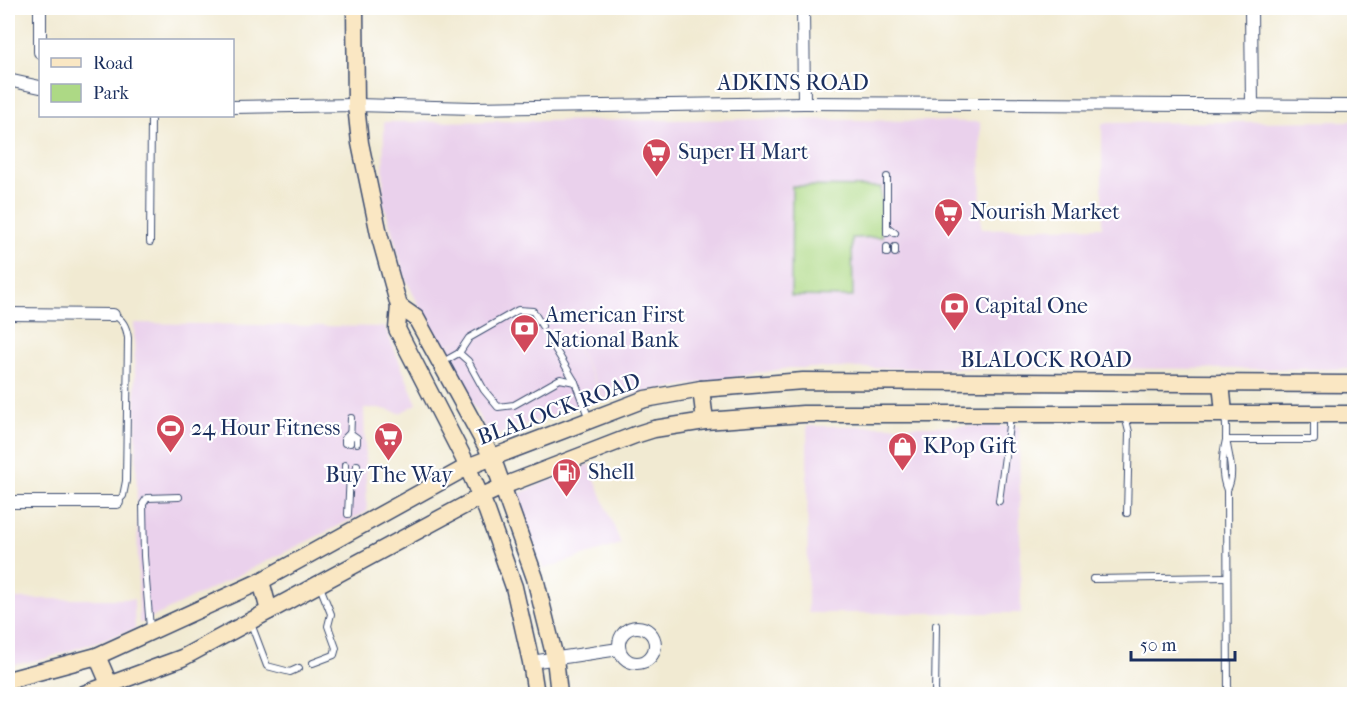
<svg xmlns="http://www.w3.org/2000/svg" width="1362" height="702" font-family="'IM FELL French Canon',serif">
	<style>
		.built { fill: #ead1ec }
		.green { fill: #add985; stroke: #648472; stroke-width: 1.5 }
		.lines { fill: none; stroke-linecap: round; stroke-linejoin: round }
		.service-casing { stroke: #3b4b6f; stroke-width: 8 }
		.minor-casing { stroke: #3b4b6f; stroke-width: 14 }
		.secondary-casing { stroke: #3b4b6f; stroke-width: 19 }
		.service { stroke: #fff; stroke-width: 6 }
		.minor { stroke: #fff; stroke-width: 12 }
		.secondary { stroke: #fae7c3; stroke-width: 16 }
		.labels { text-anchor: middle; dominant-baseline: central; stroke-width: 4.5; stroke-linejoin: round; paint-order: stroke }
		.street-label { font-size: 22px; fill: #1b2f5e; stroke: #fff }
		.poi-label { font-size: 22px; fill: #1b2f5e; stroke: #fff; text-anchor: start }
	</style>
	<rect width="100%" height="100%" fill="#fff"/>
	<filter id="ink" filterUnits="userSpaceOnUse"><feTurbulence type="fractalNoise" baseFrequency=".0167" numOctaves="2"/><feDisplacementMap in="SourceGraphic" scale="12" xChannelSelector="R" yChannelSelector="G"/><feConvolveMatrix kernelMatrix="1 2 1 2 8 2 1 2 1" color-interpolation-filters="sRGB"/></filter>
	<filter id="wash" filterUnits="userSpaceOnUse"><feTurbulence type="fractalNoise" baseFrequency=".008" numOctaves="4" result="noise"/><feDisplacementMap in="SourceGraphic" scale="24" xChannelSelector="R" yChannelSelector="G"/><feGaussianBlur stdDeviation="1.35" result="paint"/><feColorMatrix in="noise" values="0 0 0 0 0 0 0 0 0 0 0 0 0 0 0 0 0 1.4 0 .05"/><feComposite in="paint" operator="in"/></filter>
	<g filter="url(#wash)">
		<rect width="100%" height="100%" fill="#f1ead2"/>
		<g class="built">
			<polygon points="790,119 980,122 981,229 1102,227 1102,123 1354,121 1354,369 789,368 605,399 546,291 604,399 517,427 496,436 489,435 442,350 465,337 441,349 406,280 383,201 384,122"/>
			<polygon points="134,323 385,327 417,404 400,413 379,408 364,408 367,512 139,624"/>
			<polygon points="807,426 1019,426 1021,613 808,613"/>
			<polygon points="589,464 621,544 543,569 515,495"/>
			<polygon points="8,599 134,599 135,629 45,659 8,666"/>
		</g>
		<polygon class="green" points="792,186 881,187 882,237 852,238 853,297 791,296"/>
	</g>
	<g filter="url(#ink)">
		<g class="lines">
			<defs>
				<g id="service">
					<polyline points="887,177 887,233"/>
					<polyline points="887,227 895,233"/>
					<polyline points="150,242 151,116"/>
					<polyline points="887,247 887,253"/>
					<polyline points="895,247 895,253"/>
					<path d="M113,315c10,4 14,14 15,23l-2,143 -3,15 -6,6"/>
					<polyline points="551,342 575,382"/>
					<polyline points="459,353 469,338 518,310 533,311 542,326"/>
					<polyline points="441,363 459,353 468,361 484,390 498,407 514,405 560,379 575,382 589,419"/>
					<path d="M1224,414c3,9 2,16 2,24 2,18 10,35 1,52"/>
					<polyline points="1125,416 1129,432 1127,513"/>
					<polyline points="350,433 357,438 357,443"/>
					<path d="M1226,440c-4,17 -6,34 1,50l1,204"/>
					<polyline points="1226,440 1314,440 1314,414"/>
					<polyline points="345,443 345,438 350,433"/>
					<polyline points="350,443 351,418"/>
					<polyline points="345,465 345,470 350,474 348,514"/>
					<polyline points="350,474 357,470 357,465"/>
					<polyline points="999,501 1009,426 1009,415"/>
					<polyline points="1093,579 1227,577"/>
					<polyline points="250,621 267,666 290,672 299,668"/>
					<polyline points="150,628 144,556 143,504 147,498 179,497"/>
					<polyline points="313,663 334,655 336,648 328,626 331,614 319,584"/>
					<polyline points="935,694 936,625"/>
				</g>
				<g id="minor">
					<polyline points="40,8 40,52"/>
					<polyline points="803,8 804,103"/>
					<polyline points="1251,8 1252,106"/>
					<polyline points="8,80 40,87"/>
					<polyline points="232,107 356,105 474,108 804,103 1354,106"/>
					<polyline points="8,314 113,315"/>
					<polyline points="8,502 117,502"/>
					<circle cx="637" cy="645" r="18"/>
					<polyline points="531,662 619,649"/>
				</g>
				<g id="secondary">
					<polyline points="355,8 356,105 360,143 379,234 399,306 397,329 463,457 487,511 514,587 531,662 536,694"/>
					<polyline points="399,306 416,318 492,457 535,578 555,658 559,694"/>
					<polyline points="1221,383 1224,413"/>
					<polyline points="701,389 705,421"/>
					<polyline points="261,581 269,611"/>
					<polyline points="97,656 110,686"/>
					<polyline points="8,680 97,656 261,581 467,467 645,399 701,389 803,381 1354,384"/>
					<polyline points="84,694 182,658 480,497 511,483 635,435 654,429 705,421 803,414 1354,414"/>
				</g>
			</defs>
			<use href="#service" class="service-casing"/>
			<use href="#minor" class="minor-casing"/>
			<use href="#secondary" class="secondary-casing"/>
			<use href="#service" class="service"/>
			<use href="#minor" class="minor"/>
			<use href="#secondary" class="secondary"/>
		</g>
	</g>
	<defs>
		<symbol id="supermarket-pin" viewBox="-11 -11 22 30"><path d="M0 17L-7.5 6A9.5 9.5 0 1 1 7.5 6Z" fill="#d1495b" stroke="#fff"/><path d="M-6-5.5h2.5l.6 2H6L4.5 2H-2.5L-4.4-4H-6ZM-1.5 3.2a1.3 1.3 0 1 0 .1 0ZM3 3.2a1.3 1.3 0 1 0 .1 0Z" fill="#fff"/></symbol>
		<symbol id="bank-pin" viewBox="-11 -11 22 30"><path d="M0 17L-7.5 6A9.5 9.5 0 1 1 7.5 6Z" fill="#d1495b" stroke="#fff"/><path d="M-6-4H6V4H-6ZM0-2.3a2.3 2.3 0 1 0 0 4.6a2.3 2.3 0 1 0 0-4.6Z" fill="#fff"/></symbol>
		<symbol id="stadium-pin" viewBox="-11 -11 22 30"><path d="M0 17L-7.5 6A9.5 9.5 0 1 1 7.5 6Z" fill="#d1495b" stroke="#fff"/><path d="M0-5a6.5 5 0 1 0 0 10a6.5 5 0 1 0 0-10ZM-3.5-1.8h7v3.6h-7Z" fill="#fff"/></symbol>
		<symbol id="shop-pin" viewBox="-11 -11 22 30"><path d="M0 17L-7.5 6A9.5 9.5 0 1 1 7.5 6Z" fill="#d1495b" stroke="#fff"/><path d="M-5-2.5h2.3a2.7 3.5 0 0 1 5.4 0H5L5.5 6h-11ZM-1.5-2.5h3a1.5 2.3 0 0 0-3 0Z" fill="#fff"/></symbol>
		<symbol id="fuel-pin" viewBox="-11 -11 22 30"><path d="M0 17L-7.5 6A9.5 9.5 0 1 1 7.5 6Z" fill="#d1495b" stroke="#fff"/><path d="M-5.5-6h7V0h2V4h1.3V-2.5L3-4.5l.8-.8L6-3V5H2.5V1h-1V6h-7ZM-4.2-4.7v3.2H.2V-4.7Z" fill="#fff"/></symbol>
	</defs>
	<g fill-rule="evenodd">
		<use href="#supermarket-pin" x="640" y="136" width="33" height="45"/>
		<use href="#supermarket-pin" x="932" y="196" width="33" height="45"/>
		<use href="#bank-pin" x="938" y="290" width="33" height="45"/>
		<use href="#bank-pin" x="508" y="312" width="33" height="45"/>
		<use href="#stadium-pin" x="154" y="412" width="33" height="45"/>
		<use href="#supermarket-pin" x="372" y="420" width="33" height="45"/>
		<use href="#shop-pin" x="886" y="430" width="33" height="45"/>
		<use href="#fuel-pin" x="550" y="456" width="33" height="45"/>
	</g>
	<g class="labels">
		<g class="street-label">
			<text x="793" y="83">ADKINS ROAD</text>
			<text x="1046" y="360">BLALOCK ROAD</text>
			<text transform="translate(559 409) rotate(-20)">BLALOCK ROAD</text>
		</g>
		<g class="poi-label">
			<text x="678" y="152">Super H Mart</text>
			<text x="970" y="212">Nourish Market</text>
			<text x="975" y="306">Capital One</text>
			<text x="545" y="315">American First<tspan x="545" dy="25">National Bank</tspan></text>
			<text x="191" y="428">24 Hour Fitness</text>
			<text x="923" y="446">KPop Gift</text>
			<text x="588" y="472">Shell</text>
			<text x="389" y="475" text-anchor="middle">Buy The Way</text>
		</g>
	</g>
	<rect width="1362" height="702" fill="none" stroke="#fff" stroke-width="30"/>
	<rect x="39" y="39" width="195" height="78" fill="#ffffff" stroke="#a4acbf" stroke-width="1.5"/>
	<rect x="51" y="58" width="30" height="9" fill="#fae7c3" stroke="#a4acbf" stroke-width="1.5"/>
	<text x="93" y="69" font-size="18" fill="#1b2f5e">Road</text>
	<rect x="51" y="84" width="30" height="18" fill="#add985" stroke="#a4acbf" stroke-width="1.5"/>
	<text x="93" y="99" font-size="18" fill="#1b2f5e">Park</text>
	<path d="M1131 651v9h104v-9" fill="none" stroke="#1b2f5e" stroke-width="3"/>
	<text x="1140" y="651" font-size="18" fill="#1b2f5e" stroke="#ffffff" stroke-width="4.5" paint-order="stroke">50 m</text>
</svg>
